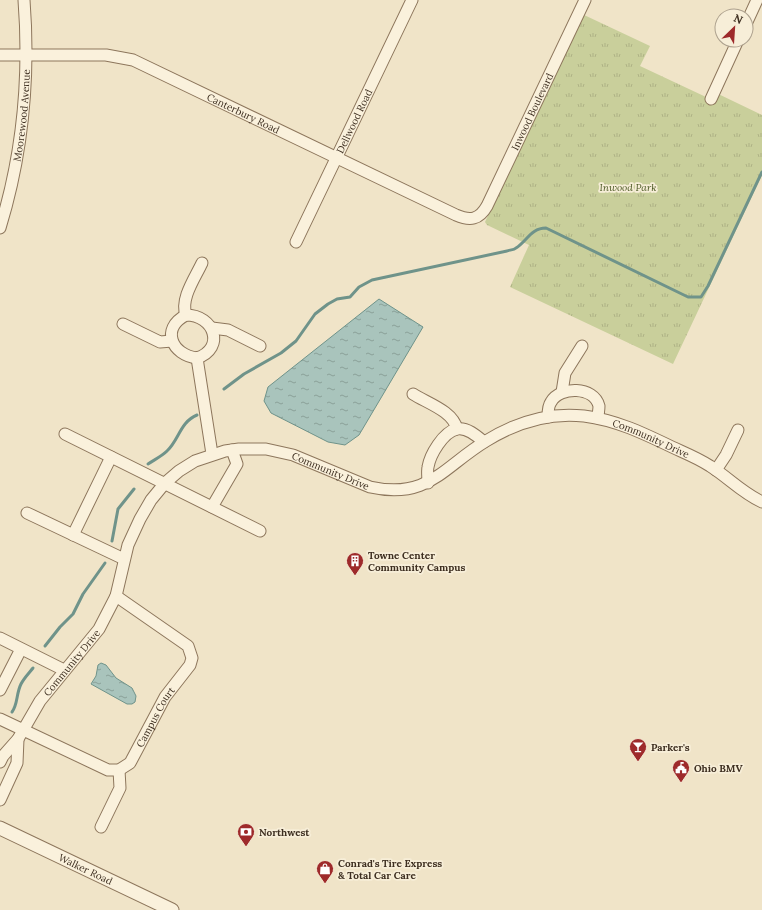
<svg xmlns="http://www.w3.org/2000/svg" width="762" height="910" font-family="Lora,serif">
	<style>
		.park { fill: url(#park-tufts) }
		.water { fill: url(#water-ripples); stroke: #6f938a }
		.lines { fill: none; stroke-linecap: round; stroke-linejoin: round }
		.stream { stroke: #6f938a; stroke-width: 3 }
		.minor-casing { stroke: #8d765c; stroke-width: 13 }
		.tertiary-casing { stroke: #8d765c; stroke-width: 15 }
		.minor { stroke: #faf1dc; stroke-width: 11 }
		.tertiary { stroke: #faf1dc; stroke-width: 13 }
		.labels { text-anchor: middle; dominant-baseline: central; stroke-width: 3.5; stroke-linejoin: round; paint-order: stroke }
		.street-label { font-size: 10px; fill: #3d2e20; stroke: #f7eed8 }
		.park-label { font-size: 10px; font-style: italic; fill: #4d5a26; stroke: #f7eed8 }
		.poi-label { font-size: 10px; font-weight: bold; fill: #3d2e20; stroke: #f7eed8; text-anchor: start }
	</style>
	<defs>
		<pattern id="park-tufts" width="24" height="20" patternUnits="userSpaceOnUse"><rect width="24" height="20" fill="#c9cf9b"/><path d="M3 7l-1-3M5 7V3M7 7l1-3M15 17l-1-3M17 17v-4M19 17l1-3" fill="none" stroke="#aeb285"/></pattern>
		<pattern id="water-ripples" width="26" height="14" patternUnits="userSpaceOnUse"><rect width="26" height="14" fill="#a9c4bc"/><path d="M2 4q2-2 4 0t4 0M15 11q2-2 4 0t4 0" fill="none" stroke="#8ba098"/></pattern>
	</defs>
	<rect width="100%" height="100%" fill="#f0e4c8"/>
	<polygon class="park" points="582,14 650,46 640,66 706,97 710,90 762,115 762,175 673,364 510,287 529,245 487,225 485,222"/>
	<g class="water">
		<polygon points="379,299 423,327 359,435 345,445 328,442 271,413 264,401 268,387"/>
		<polygon points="101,663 106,665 116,678 132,688 136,696 135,702 132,704 127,704 91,684 96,676 98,665"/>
	</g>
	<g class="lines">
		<g class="stream">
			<path d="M224,389l20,-15 37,-21 15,-12 19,-27 13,-10 9,-5 13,-2 9,-10 13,-7 135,-29c2,-1 7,-1 9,-3 11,-7 15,-20 30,-20l142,69h13l7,-11 54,-114"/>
			<path d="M148,464c6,-4 14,-8 19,-13 12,-11 13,-29 30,-36"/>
			<polyline points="112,541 118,509 134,489"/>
			<polyline points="45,646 60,627 73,614 83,594 105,563"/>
			<path d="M12,712c6,-8 4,-18 9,-28 3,-6 8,-11 12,-16"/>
		</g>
		<defs>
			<g id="minor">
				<polyline points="746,24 757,0"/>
				<path id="s1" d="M0,55h106l27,5 323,155c14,6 23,5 31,-9l98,-206"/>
				<polyline points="711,99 738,40"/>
				<path id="s2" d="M0,228c23,-75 30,-150 24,-228"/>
				<path id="s3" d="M296,242l116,-242"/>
				<path d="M186,315c28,0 40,33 11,43 -25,-3 -37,-29 -11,-43z"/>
				<path d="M186,315c-6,-16 9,-37 16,-52"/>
				<polyline points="123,324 160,342 172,341"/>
				<polyline points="212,328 228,330 260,346"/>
				<polyline points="197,358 212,454"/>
				<polyline points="562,392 565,373 582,346"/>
				<path d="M413,394c14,9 40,17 44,35"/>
				<path d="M548,417c0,-5 0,-11 3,-15 9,-16 43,-16 48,4 0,4 -1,8 -1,12"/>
				<polyline points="65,434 260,531"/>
				<polyline points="716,470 726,455 738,430"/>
				<path d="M428,483c0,-5 -1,-11 0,-16 2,-12 15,-35 29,-38 10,-2 20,7 27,13"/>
				<polyline points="212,507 237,464 232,450"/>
				<polyline points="27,513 124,559"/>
				<polyline points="73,535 111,457"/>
				<polyline points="0,638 64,670"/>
				<polyline points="0,690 21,649"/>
				<path id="s4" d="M0,719l108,51h11l11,-7 35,-66 25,-32 2,-7 -4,-12 -72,-50"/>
				<path id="s5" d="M0,762l3,-6 15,-17 22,-38 59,-72 17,-33 12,-51 12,-26 11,-19 14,-17 14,-12 16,-10 30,-10 14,-2h27l27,6 77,32c58,13 73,-20 116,-46 29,-18 63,-29 98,-25 32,4 59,17 88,31 13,6 26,11 38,19 19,12 31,26 52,36"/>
				<polyline points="0,800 17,763 18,739"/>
				<polyline points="101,827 120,788 119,770"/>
			</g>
			<g id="tertiary">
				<path id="s6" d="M0,828l172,82"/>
			</g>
		</defs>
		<use href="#minor" class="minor-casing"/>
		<use href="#tertiary" class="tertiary-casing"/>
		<use href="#minor" class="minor"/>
		<use href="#tertiary" class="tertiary"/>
	</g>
	<defs>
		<symbol id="building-pin" viewBox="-11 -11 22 30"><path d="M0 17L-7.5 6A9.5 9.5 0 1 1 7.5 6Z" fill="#9e2a2b" stroke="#f7eed8"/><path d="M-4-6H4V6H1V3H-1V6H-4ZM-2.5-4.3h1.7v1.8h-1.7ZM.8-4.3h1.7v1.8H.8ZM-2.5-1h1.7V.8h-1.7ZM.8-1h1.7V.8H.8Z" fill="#fff"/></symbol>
		<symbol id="bar-pin" viewBox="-11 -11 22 30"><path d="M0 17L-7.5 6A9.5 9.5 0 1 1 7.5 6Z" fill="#9e2a2b" stroke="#f7eed8"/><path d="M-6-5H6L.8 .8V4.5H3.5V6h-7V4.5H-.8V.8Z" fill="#fff"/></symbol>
		<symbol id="civic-pin" viewBox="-11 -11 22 30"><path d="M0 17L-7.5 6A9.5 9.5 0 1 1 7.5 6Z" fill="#9e2a2b" stroke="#f7eed8"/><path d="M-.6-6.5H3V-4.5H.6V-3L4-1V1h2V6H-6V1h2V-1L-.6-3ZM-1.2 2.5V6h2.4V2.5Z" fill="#fff"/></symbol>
		<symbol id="bank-pin" viewBox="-11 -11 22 30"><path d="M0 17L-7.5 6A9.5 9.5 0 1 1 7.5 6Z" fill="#9e2a2b" stroke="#f7eed8"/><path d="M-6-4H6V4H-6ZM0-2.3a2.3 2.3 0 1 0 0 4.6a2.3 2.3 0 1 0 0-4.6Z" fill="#fff"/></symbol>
		<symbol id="shop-pin" viewBox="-11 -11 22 30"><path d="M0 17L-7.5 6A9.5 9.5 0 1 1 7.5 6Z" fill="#9e2a2b" stroke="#f7eed8"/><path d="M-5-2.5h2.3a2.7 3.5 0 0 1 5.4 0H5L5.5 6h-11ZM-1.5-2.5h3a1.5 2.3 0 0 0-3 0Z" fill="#fff"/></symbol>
	</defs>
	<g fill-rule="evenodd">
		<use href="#building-pin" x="345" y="551" width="20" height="27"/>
		<use href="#bar-pin" x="628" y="737" width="20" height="27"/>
		<use href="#civic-pin" x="671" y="758" width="20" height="27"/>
		<use href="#bank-pin" x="236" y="822" width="20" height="27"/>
		<use href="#shop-pin" x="315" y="859" width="20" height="27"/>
	</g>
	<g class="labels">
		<g class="street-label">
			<text stroke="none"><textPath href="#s1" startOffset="633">Inwood Boulevard</textPath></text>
			<text stroke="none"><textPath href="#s1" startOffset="256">Canterbury Road</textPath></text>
			<text stroke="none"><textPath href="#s2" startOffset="115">Moorewood Avenue</textPath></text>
			<text stroke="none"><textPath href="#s3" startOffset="134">Dellwood Road</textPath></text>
			<text stroke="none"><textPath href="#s5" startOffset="854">Community Drive</textPath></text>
			<text stroke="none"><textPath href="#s5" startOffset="507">Community Drive</textPath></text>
			<text stroke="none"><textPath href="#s5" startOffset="123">Community Drive</textPath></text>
			<text stroke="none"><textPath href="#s4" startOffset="196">Campus Court</textPath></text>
			<text stroke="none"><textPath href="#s6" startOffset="95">Walker Road</textPath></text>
		</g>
		<g class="park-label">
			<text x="628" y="187">Inwood Park</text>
		</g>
		<g class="poi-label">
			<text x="368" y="555">Towne Center<tspan x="368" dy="12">Community Campus</tspan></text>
			<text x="651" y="747">Parker's</text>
			<text x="694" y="768">Ohio BMV</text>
			<text x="259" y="832">Northwest</text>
			<text x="338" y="863">Conrad's Tire Express<tspan x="338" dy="12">&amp; Total Car Care</tspan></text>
		</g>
	</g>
	<g transform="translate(734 28) rotate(25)"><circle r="19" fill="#f7eed8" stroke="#ada18e"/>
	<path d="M0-3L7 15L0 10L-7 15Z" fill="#9e2a2b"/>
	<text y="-6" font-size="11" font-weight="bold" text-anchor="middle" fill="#3d2e20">N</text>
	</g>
</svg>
